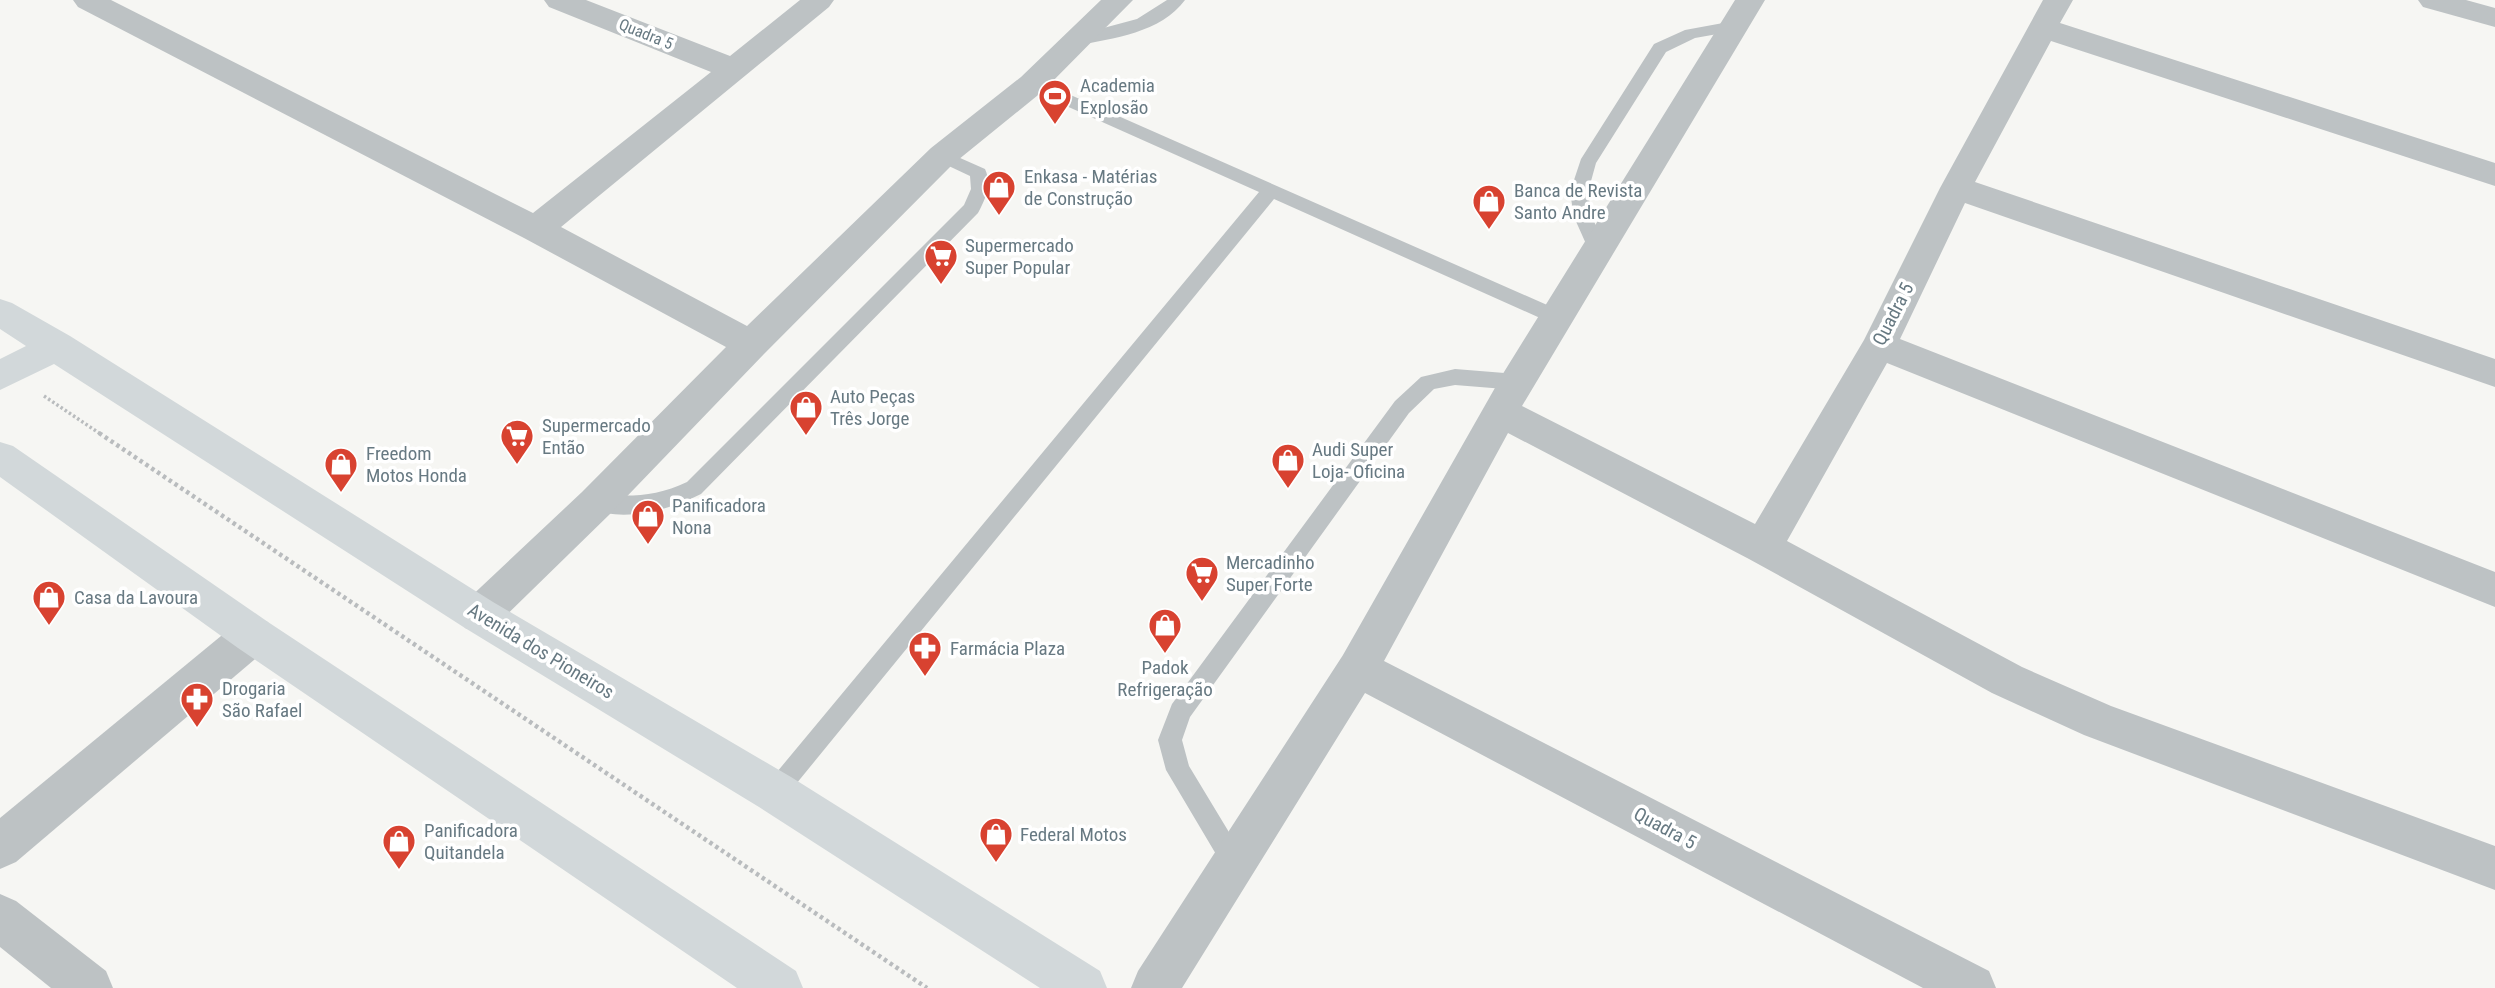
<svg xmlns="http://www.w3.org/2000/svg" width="2495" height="988" font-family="'Roboto Condensed',sans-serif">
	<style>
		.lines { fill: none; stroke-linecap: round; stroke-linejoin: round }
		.path-far1 { stroke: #b9bcbe; stroke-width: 3.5; stroke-dasharray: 2.5 2.5; stroke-linecap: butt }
		.path { stroke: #b9bcbe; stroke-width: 4.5; stroke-dasharray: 3.5 3.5; stroke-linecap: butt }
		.service { fill: #bdc2c4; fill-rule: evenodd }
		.minor { fill: #bdc2c4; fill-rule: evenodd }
		.primary { fill: #d2d8da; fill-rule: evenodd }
		.labels { text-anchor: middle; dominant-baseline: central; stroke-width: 7; stroke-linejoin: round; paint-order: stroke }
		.far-street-label { font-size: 16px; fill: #677982; stroke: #fff }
		.poi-label { font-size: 19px; fill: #677982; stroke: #fff; text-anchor: start }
		.street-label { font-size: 19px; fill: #677982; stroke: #fff }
	</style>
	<rect width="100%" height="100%" fill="#f6f6f3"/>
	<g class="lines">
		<polyline class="path-far1" points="44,396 102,435"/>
		<polyline class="path" points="99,433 927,988"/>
		<g class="service">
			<path d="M1167,0h18c-24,33 -72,38 -109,46l-8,-5 2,-4 67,-18z"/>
			<polygon points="1734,21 1742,26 1740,30 1695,38 1666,52 1596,163 1588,192 1592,217 1607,250 1605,255 1591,255 1574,217 1570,192 1581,159 1654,44 1685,30"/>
			<polygon points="1032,78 1563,312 1566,317 1563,322 1556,324 1549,322 1274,199 783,800 775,803 767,800 763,792 767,784 1259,192 1026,88 1024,84 1026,80"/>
			<path d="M942,150l43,19c7,15 1,29 -7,44l-277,281c-34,17 -75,28 -112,15l-4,-6 4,-6 7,-3c33,3 60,3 91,-12l277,-277 7,-16 -1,-13 -34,-16 -3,-4z"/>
			<polygon points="1455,369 1517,374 1524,376 1527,382 1524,388 1517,390 1455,385 1434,389 1409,413 1190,717 1182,740 1189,766 1247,862 1244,871 1235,874 1226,871 1166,770 1158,740 1172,704 1395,401 1421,377"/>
		</g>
		<g class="minor">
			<polygon points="73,0 111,0 533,213 711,72 549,7 544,0 586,0 730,56 800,0 834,0 829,7 561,227 747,326 931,148 1021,77 1101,0 1133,0 1043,91 953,164 764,354 610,514 493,628 479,633 465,628 459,615 465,602 582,492 726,347 524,238 78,7"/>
			<polygon points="1735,0 1765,0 1522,406 1755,524 1864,340 1940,188 2043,0 2073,0 2060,23 2495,163 2495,186 2051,41 1975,182 2495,359 2495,387 1965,203 1900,339 2495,572 2495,607 1887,363 1787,541 2022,667 2111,706 2495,846 2495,890 2084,735 1992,693 1749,559 1508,433 1384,661 1989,971 1996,988 1923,988 1365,693 1182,988 1131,988 1138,971 1343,655 1504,372"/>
			<polygon points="2418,0 2466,0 2495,8 2495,27 2423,7"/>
			<polygon points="253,617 268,622 274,635 268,648 16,862 0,869 0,818 238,622"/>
			<polygon points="0,894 16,901 106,971 113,988 51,988 0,947"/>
		</g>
		<g class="primary">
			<polygon points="0,299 12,303 70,336 493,602 791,777 1100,971 1107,988 1040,988 759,807 465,628 54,364 0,390 0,359 26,346 0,329"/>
			<polygon points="0,442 13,446 268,622 796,971 803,988 737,988 238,648 0,477"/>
		</g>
	</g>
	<defs>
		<symbol id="stadium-pin" viewBox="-11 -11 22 30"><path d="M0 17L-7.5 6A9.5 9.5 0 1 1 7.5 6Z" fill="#d84230" stroke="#fff"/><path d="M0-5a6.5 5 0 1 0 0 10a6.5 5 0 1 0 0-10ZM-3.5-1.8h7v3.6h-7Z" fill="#fff"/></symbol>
		<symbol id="shop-pin" viewBox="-11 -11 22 30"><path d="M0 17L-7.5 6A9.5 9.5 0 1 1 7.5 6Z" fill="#d84230" stroke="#fff"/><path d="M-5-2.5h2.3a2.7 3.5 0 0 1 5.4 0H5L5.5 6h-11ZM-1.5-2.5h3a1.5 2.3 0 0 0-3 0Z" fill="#fff"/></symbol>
		<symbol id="supermarket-pin" viewBox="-11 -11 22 30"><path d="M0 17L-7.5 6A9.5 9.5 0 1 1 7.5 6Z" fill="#d84230" stroke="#fff"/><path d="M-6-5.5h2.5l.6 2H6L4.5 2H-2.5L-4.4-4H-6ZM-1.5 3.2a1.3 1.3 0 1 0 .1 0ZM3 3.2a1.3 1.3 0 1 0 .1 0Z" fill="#fff"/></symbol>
		<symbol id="pharmacy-pin" viewBox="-11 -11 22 30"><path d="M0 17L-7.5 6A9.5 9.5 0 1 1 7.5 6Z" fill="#d84230" stroke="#fff"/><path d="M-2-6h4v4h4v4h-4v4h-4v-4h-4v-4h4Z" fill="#fff"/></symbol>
	</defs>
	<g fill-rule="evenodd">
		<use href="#stadium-pin" x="1036" y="77" width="38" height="52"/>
		<use href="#shop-pin" x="980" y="168" width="38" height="52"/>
		<use href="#shop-pin" x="1470" y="182" width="38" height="52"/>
		<use href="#supermarket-pin" x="922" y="237" width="38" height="52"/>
		<use href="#shop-pin" x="787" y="388" width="38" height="52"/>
		<use href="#supermarket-pin" x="498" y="417" width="38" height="52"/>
		<use href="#shop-pin" x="1269" y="441" width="38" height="52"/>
		<use href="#shop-pin" x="322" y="445" width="38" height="52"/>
		<use href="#shop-pin" x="629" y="497" width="38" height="52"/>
		<use href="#supermarket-pin" x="1183" y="554" width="38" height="52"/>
		<use href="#shop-pin" x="30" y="578" width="38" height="52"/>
		<use href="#shop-pin" x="1146" y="606" width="38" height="52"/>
		<use href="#pharmacy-pin" x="906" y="629" width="38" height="52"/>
		<use href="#pharmacy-pin" x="178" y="680" width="38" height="52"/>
		<use href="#shop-pin" x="977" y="815" width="38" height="52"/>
		<use href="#shop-pin" x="380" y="822" width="38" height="52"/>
	</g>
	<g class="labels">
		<g class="far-street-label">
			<text transform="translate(646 34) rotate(22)">Quadra 5</text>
		</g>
		<g class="poi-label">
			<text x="1080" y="85">Academia<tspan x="1080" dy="22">Explosão</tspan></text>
			<text x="1024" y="176">Enkasa - Matérias<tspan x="1024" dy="22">de Construção</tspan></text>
			<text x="1514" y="190">Banca de Revista<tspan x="1514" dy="22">Santo Andre</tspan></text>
			<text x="965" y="245">Supermercado<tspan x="965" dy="22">Super Popular</tspan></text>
			<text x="830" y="396">Auto Peças<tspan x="830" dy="22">Três Jorge</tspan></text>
			<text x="542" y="425">Supermercado<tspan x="542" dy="22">Então</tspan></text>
			<text x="1312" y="449">Audi Super<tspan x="1312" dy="22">Loja- Oficina</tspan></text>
			<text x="366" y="453">Freedom<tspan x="366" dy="22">Motos Honda</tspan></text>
			<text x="672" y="505">Panificadora<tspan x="672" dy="22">Nona</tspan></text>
			<text x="1226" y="562">Mercadinho<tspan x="1226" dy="22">Super Forte</tspan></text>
			<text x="74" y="597">Casa da Lavoura</text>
			<text x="950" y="648">Farmácia Plaza</text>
			<text x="1165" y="667" text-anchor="middle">Padok<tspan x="1165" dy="22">Refrigeração</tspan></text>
			<text x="222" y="688">Drogaria<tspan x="222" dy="22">São Rafael</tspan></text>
			<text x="424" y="830">Panificadora<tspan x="424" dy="22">Quitandela</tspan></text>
			<text x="1020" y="834">Federal Motos</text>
		</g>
		<g class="street-label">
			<text transform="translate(1893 314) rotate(-63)">Quadra 5</text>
			<text transform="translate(541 651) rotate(31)">Avenida dos Pioneiros</text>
			<text transform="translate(1665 828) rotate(28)">Quadra 5</text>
		</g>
	</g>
</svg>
